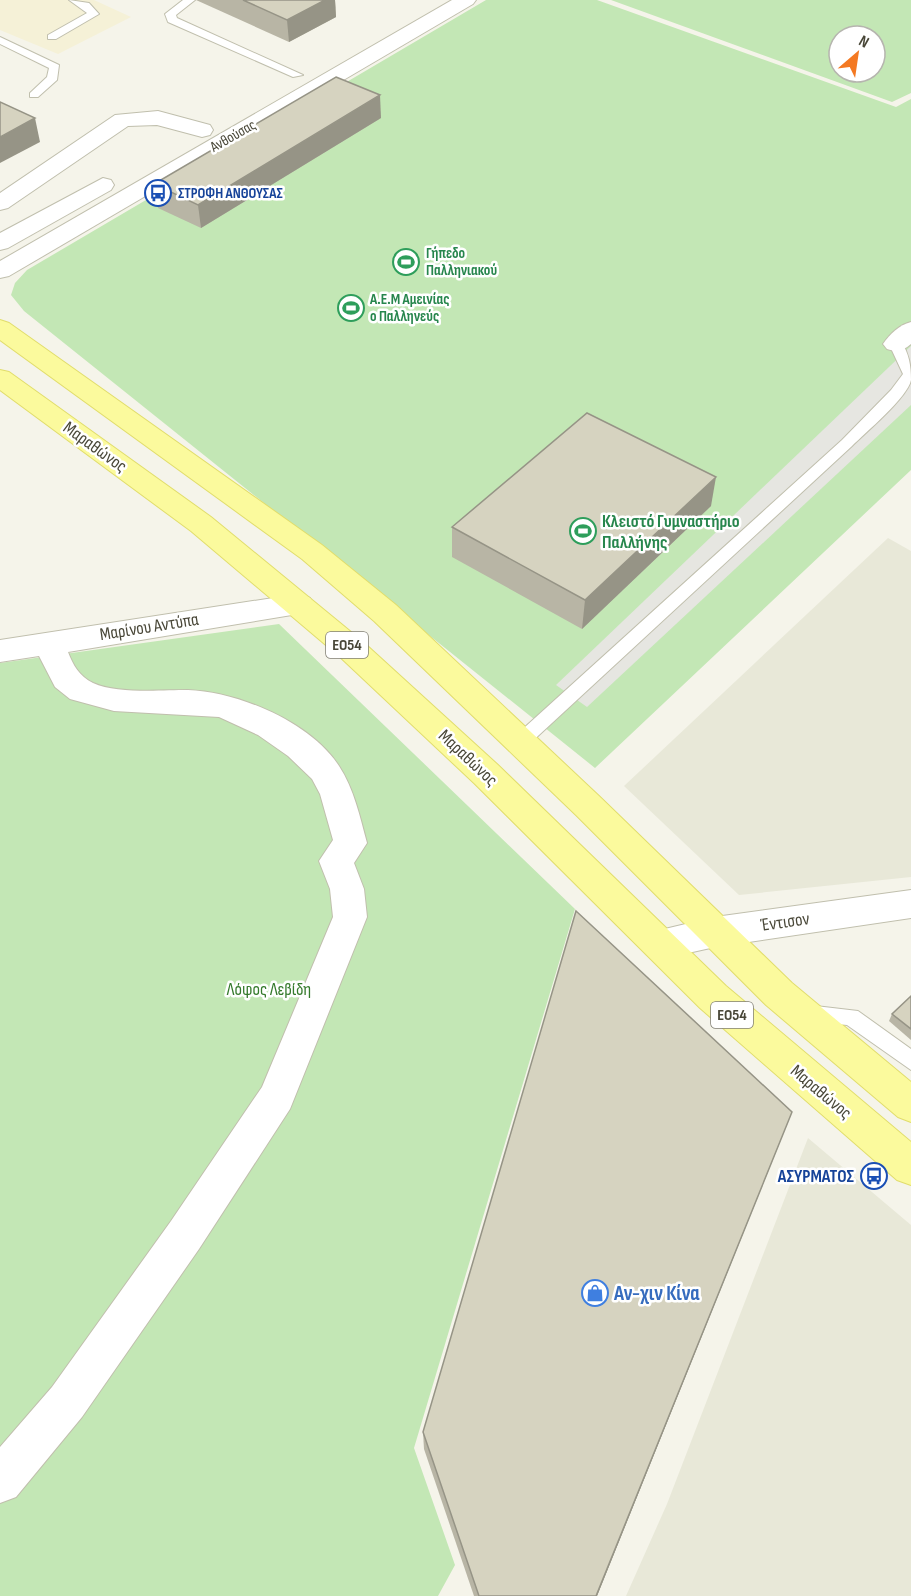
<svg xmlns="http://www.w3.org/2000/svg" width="911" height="1596" font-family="'Sofia Sans Condensed',sans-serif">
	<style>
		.residential { fill: #e8e8d8 }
		.commercial { fill: #f5f1d7 }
		.green { fill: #c3e7b5; fill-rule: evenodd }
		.parking { fill: #e6e6e1 }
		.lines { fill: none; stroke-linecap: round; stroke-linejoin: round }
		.service-casing { stroke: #c0bfad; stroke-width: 2 }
		.minor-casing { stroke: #c0bfad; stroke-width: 2 }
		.tertiary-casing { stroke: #c0bfad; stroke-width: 2 }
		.primary-casing { stroke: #e1dd6c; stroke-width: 2 }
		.service { fill: #fff; fill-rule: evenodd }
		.minor { fill: #fff; fill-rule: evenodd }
		.tertiary { fill: #fff; fill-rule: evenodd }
		.primary { fill: #fbfa9d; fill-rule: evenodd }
		.wall { fill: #b8b5a5 }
		.shaded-wall { fill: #969486 }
		.building { fill: #d6d3c0; stroke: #969486; stroke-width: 1.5 }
		.labels { text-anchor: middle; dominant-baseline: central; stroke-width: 5; stroke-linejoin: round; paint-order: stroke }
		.far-street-label { font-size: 15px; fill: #494738; stroke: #fff }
		.far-transit-label { font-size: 15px; font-weight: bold; fill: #164399; stroke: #fff; text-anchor: start }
		.far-leisure-label { font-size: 15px; font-weight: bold; fill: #27864d; stroke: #fff; text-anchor: start }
		.shield { fill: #fff; stroke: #807e74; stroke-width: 1.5 }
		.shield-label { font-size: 16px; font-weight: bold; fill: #494738 }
		.street-label { font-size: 18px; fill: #494738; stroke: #fff }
		.leisure-label { font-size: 18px; font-weight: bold; fill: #27864d; stroke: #fff; text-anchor: start }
		.park-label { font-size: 18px; fill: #357a2c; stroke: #fff }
		.transit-label { font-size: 18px; font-weight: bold; fill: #164399; stroke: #fff; text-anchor: end }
		.near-shop-label { font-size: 21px; font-weight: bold; fill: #366cbe; stroke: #fff; text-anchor: start }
	</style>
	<rect width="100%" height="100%" fill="#f5f4ea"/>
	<g class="residential">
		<polygon points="888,538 911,551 911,877 739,895 624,786"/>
		<polygon points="808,1138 911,1225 911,1596 626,1596 667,1504"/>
	</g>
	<polygon class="commercial" points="0,0 94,0 131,17 58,54 0,30"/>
	<g class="green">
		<polygon points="486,0 597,0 896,107 911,99 911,470 595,768 24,311 11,295 15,283 27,270"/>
		<path d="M611,0h300v93l-19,9zM839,36h36v36h-36z"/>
		<polygon points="279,624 575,909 414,1448 455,1565 438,1596 0,1596 0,663"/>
	</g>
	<polygon class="parking" points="911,346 911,405 587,707 556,685"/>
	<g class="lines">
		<defs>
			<g id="service">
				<polygon points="69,0 89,3 99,14 56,39 48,39 48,35 87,13"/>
				<polygon points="183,0 195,0 176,15 177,18 303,75 293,77 168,22 165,14"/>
				<polygon points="0,37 59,65 57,80 38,97 30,97 30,93 47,77 49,68 0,44"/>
				<path d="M896,340l5,1c8,13 10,24 10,39 -3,17 -46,53 -59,66l-326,301h-12l-3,-5 3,-5 328,-297 49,-50 12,-16 -14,-30z"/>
				<polygon points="807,1005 858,1011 911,1049 911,1070 847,1025 800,1020 797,1014 800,1008"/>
			</g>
			<g id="minor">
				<polygon points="158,111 210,125 213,130 210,135 202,137 157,125 128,126 8,208 0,210 0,193 115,115"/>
				<path d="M911,322v22c-8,7 -14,8 -24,5l-4,-5c7,-10 16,-19 28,-22z"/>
				<path d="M299,594l11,4 4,7 -4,7 -242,40c5,13 11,24 25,31 24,11 68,7 95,7 51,2 122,32 151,76 15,23 21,51 28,77l-13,20 10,26 3,28 -77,192 -91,140 -117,168 -66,80 -16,6v-56l52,-60 119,-166 91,-134 71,-170 -3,-28 -11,-28 14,-21 -13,-46 -8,-15 -24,-23 -30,-21 -39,-18 -105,-6 -44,-12 -15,-12 -16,-31 -39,6v-22z"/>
			</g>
			<g id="tertiary">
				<polygon points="452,0 476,0 473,4 9,276 0,278 0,261"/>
				<polygon points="103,178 111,180 114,185 111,190 8,248 0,250 0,233"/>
				<polygon points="911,890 911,918 715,947 661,959 648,955 643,944 648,933 715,917"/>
			</g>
			<g id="primary">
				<polygon points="0,320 9,323 322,545 396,605 600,797 792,983 911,1082 911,1122 898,1117 766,1005 576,815 374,621 302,559 0,340"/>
				<polygon points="0,370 9,372 211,517 362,641 498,765 726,986 911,1142 911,1185 897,1180 700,1008 474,783 340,657 191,531 0,390"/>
			</g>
		</defs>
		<use href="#service" class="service-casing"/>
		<use href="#minor" class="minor-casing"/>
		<use href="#tertiary" class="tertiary-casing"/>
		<use href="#primary" class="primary-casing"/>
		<use href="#service" class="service"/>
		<use href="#minor" class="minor"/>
		<use href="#tertiary" class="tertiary"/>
		<use href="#primary" class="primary"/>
	</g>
	<g class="wall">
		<polygon points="196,0 335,0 336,17 289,42"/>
		<polygon points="381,118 201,228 158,208 154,184"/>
		<polygon points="711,506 582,629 452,557 452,527"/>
		<polygon points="911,996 911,1040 889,1021 892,1014"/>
		<polygon points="792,1112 597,1596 474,1596 424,1449 423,1432"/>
	</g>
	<g class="shaded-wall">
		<polygon points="325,0 335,0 336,17 289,42 287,20"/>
		<polygon points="380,95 381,118 201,228 198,205"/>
		<polygon points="35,118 40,142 0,163 0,137"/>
		<polygon points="716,477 711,506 582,629 585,600"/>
		<polygon points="792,1112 597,1596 596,1596"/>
	</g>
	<g class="building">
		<polygon points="243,0 325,0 287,20"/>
		<polygon points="336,77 380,95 198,205 154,184"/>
		<polygon points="0,102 35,118 0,137"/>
		<polygon points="587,413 716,477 585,600 452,527"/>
		<polygon points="576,911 792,1112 596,1596 479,1596 423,1432"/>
		<polygon points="911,996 911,1029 892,1014"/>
	</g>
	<defs>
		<symbol id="bus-ring" viewBox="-11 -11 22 22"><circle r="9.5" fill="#fff" stroke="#1a4fb4" stroke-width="1.5"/><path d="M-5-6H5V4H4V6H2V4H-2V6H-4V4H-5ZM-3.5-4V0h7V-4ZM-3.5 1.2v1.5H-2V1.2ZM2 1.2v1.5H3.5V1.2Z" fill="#1a4fb4"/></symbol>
		<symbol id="stadium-ring" viewBox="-11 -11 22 22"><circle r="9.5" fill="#fff" stroke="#2e9e5b" stroke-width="1.5"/><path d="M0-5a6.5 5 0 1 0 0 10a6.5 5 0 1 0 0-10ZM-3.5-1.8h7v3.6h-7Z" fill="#2e9e5b"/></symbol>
		<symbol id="shop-ring" viewBox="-11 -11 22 22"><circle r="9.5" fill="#fff" stroke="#3f7fe0" stroke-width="1.5"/><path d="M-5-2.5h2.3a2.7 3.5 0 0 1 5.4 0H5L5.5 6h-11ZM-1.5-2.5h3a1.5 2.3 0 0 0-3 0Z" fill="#3f7fe0"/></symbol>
	</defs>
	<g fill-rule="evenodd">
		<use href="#bus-ring" x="143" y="178" width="30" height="30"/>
		<use href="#stadium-ring" x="391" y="247" width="30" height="30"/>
		<use href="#stadium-ring" x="336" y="293" width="30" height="30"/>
		<use href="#stadium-ring" x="568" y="516" width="30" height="30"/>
		<use href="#bus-ring" x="859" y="1161" width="30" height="30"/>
		<use href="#shop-ring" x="580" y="1278" width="30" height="30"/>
	</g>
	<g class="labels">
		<g class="far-street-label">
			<text transform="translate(233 136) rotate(-30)">Ανθούσας</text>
		</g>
		<g class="far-transit-label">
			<text x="178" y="193">ΣΤΡΟΦΗ ΑΝΘΟΥΣΑΣ</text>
		</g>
		<g class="far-leisure-label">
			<text x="426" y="253">Γήπεδο<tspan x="426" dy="17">Παλληνιακού</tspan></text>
			<text x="370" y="299">Α.Ε.Μ Αμεινίας<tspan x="370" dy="17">ο Παλληνεύς</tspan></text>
		</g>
		<g class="shield">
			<rect x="326" y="632" width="42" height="26" rx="4.5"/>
			<rect x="711" y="1002" width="42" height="26" rx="4.5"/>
		</g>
		<g class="shield-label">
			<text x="347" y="645">ΕΟ54</text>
			<text x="732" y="1015">ΕΟ54</text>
		</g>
		<g class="street-label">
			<text transform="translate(95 447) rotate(36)">Μαραθώνος</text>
			<text transform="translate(149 627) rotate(-9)">Μαρίνου Αντύπα</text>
			<text transform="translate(468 758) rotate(43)">Μαραθώνος</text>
			<text transform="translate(785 922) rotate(-8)">Έντισον</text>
			<text transform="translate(821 1092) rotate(40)">Μαραθώνος</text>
		</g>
		<g class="leisure-label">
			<text x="602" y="521">Κλειστό Γυμναστήριο<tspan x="602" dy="21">Παλλήνης</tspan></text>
		</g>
		<g class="park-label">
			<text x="269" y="989">Λόφος Λεβίδη</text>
		</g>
		<g class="transit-label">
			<text x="854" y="1176">ΑΣΥΡΜΑΤΟΣ</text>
		</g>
		<g class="near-shop-label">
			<text x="614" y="1293">Αν-χιν Κίνα</text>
		</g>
	</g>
	<g transform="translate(857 54) rotate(29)"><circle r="28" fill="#ffffff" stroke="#b6b5af" stroke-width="1.5"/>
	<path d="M0-4.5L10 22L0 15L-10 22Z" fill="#f47922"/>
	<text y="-9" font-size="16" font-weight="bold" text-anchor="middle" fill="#494738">N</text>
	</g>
</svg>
